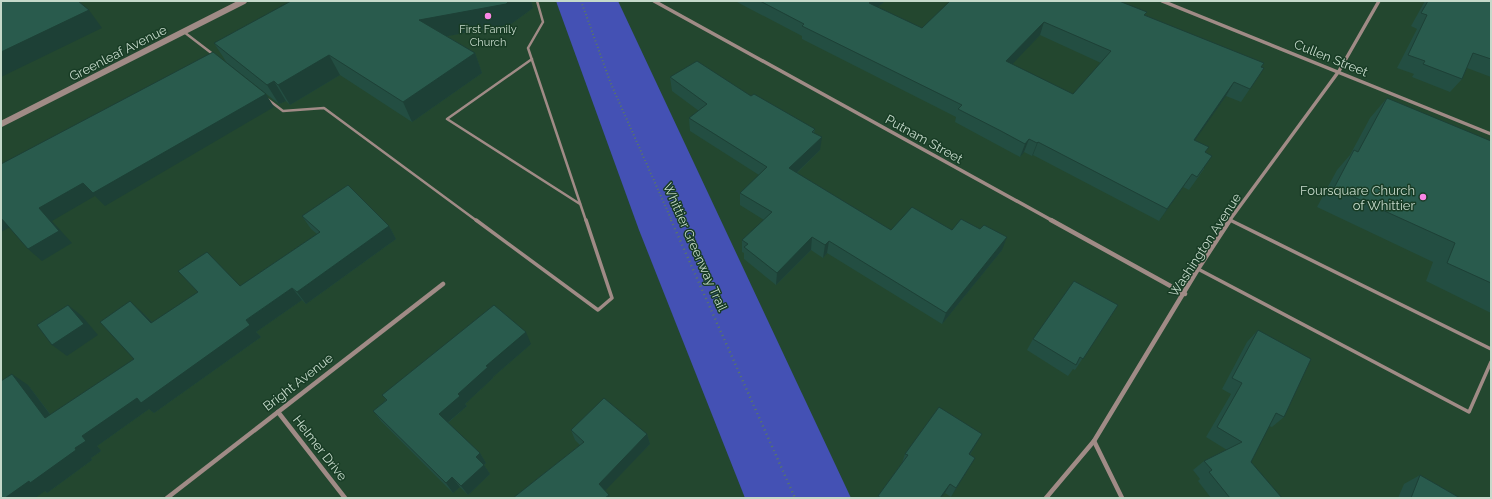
<svg xmlns="http://www.w3.org/2000/svg" width="1492" height="499" font-family="Raleway,sans-serif">
	<style>
		.green { fill: #4451b4 }
		.lines { fill: none; stroke-linecap: round; stroke-linejoin: round }
		.path-far1 { stroke: #5a7863; stroke-width: 2; stroke-dasharray: 1 2.5; stroke-linecap: butt }
		.path { stroke: #5a7863; stroke-width: 2.5; stroke-dasharray: 1 3.5; stroke-linecap: butt }
		.service-far1 { stroke: #a08b86; stroke-width: 2.5 }
		.service { stroke: #a08b86; stroke-width: 3.5 }
		.minor-far1 { stroke: #a08b86; stroke-width: 3.5 }
		.minor { stroke: #a08b86; stroke-width: 4.5 }
		.tertiary { stroke: #a08b86; stroke-width: 6 }
		.wall { fill: #234e42; fill-rule: evenodd }
		.shaded-wall { fill: #1d4036 }
		.building { fill: #295b4d; stroke: #1d4036; fill-rule: evenodd }
		.poi-dot { fill: #fa87e7; stroke: #183c25; stroke-width: 1.5 }
		.labels { text-anchor: middle; dominant-baseline: central; stroke-width: 3; stroke-linejoin: round; paint-order: stroke }
		.far-poi-label { font-size: 11px; fill: #c5d9ca; stroke: #183c25 }
		.street-label { font-size: 13px; fill: #c5d9ca; stroke: #183c25 }
		.poi-label { font-size: 13px; fill: #c5d9ca; stroke: #183c25; text-anchor: end }
	</style>
	<rect width="100%" height="100%" fill="#23472f"/>
	<polygon class="green" points="556,1 618,1 851,498 745,498 639,230"/>
	<g class="lines">
		<polyline class="path-far1" points="581,1 611,84 672,221"/>
		<polyline class="path" points="671,220 795,498"/>
		<g class="service-far1">
			<polyline points="537,1 543,22 528,48 586,221"/>
			<polyline points="184,32 214,55"/>
			<polyline points="532,59 447,119 580,204"/>
			<polyline points="266,98 283,111 324,108 477,221"/>
			<polyline points="1230,220 1232,221"/>
		</g>
		<g class="service">
			<polyline points="476,220 598,310 612,298 586,220"/>
			<polyline points="1230,220 1491,349"/>
			<polyline points="1198,269 1469,412 1491,362"/>
		</g>
		<g class="minor-far1">
			<polyline points="654,1 1053,221"/>
			<polyline points="1162,1 1491,134"/>
			<polyline points="1229,221 1339,71 1379,1"/>
		</g>
		<g class="minor">
			<polyline points="1051,220 1185,294"/>
			<polyline points="278,412 345,498"/>
			<polyline points="1094,441 1122,498"/>
			<polyline points="167,498 443,284"/>
			<polyline points="1046,498 1094,441 1198,269 1230,220"/>
		</g>
		<polyline class="tertiary" points="1,124 244,1"/>
	</g>
	<g class="wall">
		<polygon points="291,1 531,1 533,8 511,24 447,36 475,53 482,73 412,122 340,75 290,105 286,101 279,104 227,63 214,43"/>
		<path d="M735,1h150l-7,6 44,21 223,-13 116,52 -6,14 -14,21 -15,-6 -32,44 11,13 -1,16 -15,21 -6,-3 -24,34 -126,-66 -1,1 -8,-4 -4,5 -65,-35 1,-5 -154,-78v-3zM1040,35l61,28 -28,31 -61,-30z"/>
		<polygon points="1425,1 1491,1 1491,77 1467,68 1462,79 1450,92 1412,77 1414,74 1397,68 1417,29 1411,26"/>
		<polygon points="670,77 751,96 815,129 814,133 820,150 797,173 891,230 952,230 1002,250 942,324 827,253 823,258 811,250 776,285 744,259 744,253 742,252 742,240 764,220 740,205 740,193 759,175 690,131 689,118 699,111 672,91"/>
		<polygon points="1387,98 1491,141 1491,313 1426,281 1433,262 1317,207 1337,170 1350,155 1370,118"/>
		<polygon points="302,216 389,226 396,239 306,304 302,300 256,332 261,337 154,413 149,409 97,446 101,451 91,458 92,460 47,493 45,491 28,385 51,415 134,359 143,313 152,322 240,286 317,234 311,229"/>
		<polygon points="1118,305 1075,370 1073,369 1068,376 1027,350 1033,339"/>
		<polygon points="1258,330 1284,417 1272,427 1269,426 1251,462 1282,498 1211,498 1198,481 1200,479 1193,470 1204,461 1227,450 1206,437 1231,394 1222,389 1247,342"/>
		<polygon points="531,344 493,377 493,378 465,404 467,406 448,423 480,453 486,463 484,465 490,474 468,495 460,487 453,493 381,421 373,411 386,400 382,395"/>
		<polygon points="571,430 647,434 650,444 605,490 609,495 610,498 513,498 580,445 575,440"/>
		<polygon points="976,444 970,455 975,458 951,497 945,493 941,498 877,498 878,496 902,463 905,454"/>
		<polygon points="1420,475 1460,498 1398,498 1404,484"/>
	</g>
	<g class="shaded-wall">
		<polygon points="509,1 531,1 533,8 511,24 427,40 419,20"/>
		<polygon points="871,1 885,1 867,16 869,3"/>
		<polygon points="89,10 102,28 1,77 1,52"/>
		<polygon points="1044,22 1040,35 1002,75 1006,61"/>
		<polygon points="475,53 482,73 412,122 403,102"/>
		<polygon points="329,55 340,75 290,105 278,85"/>
		<polygon points="274,81 286,101 279,104 267,85"/>
		<polygon points="1234,82 1226,96 1186,153 1194,140"/>
		<polygon points="266,94 274,107 105,206 95,196 52,221 72,243 42,261 28,249 39,208 83,183"/>
		<polygon points="822,137 820,150 788,181 789,168"/>
		<polygon points="1029,139 1024,152 1020,157 1025,144"/>
		<polygon points="1038,142 1033,155 1032,156 1037,143"/>
		<polygon points="1192,174 1183,187 1159,221 1167,209"/>
		<polygon points="1,216 12,226 1,232"/>
		<polygon points="389,226 396,239 306,304 297,292"/>
		<polygon points="812,237 811,250 776,285 777,273"/>
		<polygon points="1007,237 1002,250 942,324 946,313"/>
		<polygon points="829,241 827,253 823,258 825,245"/>
		<polygon points="292,288 302,300 256,332 261,337 154,413 149,409 97,446 101,451 91,458 92,460 47,493 45,491 35,498 5,498 75,448 82,436"/>
		<polygon points="130,301 143,313 164,335 151,323"/>
		<polygon points="68,305 82,316 98,335 67,356 52,345"/>
		<polygon points="526,332 531,344 493,377 493,378 465,404 467,406 446,424 439,414 486,366"/>
		<polygon points="12,374 28,385 61,429 45,418"/>
		<polygon points="647,434 650,444 603,493 599,484"/>
		<polygon points="982,434 964,464 969,454"/>
		<polygon points="480,453 486,463 484,465 490,474 468,495 461,486 476,457"/>
		<polygon points="975,458 969,468 951,497 956,488"/>
		<polygon points="452,477 460,487 453,493 446,483"/>
		<polygon points="950,484 945,493 941,498 940,498"/>
		<polygon points="609,495 610,498 605,498"/>
	</g>
	<g class="building">
		<polygon points="1,1 78,1 89,10 1,52"/>
		<polygon points="291,1 509,1 506,4 419,20 475,53 403,102 329,55 278,85 274,81 267,85 214,43"/>
		<path d="M760,1h111l-2,2 53,25 28,-27h169l28,11 -3,3 120,48 -3,4 3,1 -14,21 -16,-7 -40,58 15,7 -4,5 7,4 -15,21 -5,-3 -25,35 -129,-67 -1,1 -8,-4 -4,5 -24,-13 -43,-22 4,-4 -160,-79 2,-2zM1044,22l67,29 -38,43 -67,-33z"/>
		<polygon points="1428,1 1491,1 1491,59 1473,53 1462,79 1423,64 1425,61 1408,55 1427,15 1421,13"/>
		<polygon points="213,52 266,94 93,193 83,183 39,208 59,231 28,249 1,218 1,164"/>
		<polygon points="697,61 751,96 754,94 815,129 812,132 822,137 789,168 891,230 912,207 952,230 961,219 980,229 984,225 1007,237 946,313 829,241 825,245 812,237 777,273 744,247 748,244 742,240 772,212 740,193 767,167 689,118 707,104 670,77"/>
		<polygon points="1387,98 1491,141 1491,283 1447,263 1455,243 1334,188 1354,150 1358,152"/>
		<polygon points="348,185 389,226 297,292 292,288 246,320 250,325 141,403 137,398 82,436 86,441 75,448 76,450 30,483 29,481 5,498 1,498 1,381 12,374 45,418 134,359 100,322 130,301 151,323 198,292 178,271 207,252 240,286 320,232 302,216"/>
		<polygon points="1074,281 1118,305 1083,359 1080,357 1076,365 1033,339"/>
		<polygon points="68,305 84,324 52,345 37,325"/>
		<polygon points="494,305 526,332 486,366 488,367 458,394 460,396 439,414 480,453 476,457 484,465 461,486 452,477 446,483 373,411 387,400 382,395"/>
		<polygon points="1258,330 1311,359 1284,417 1276,413 1251,462 1282,498 1230,498 1209,472 1212,470 1204,461 1242,442 1217,427 1242,383 1232,378"/>
		<polygon points="604,398 647,434 599,484 609,495 605,498 513,498 584,442 571,430"/>
		<polygon points="939,407 982,434 969,454 975,458 956,488 950,484 940,498 881,498 878,496 908,455 905,454"/>
		<polygon points="1420,475 1460,498 1411,498"/>
	</g>
	<g class="poi-dot">
		<circle cx="488" cy="16" r="4"/>
		<circle cx="1423" cy="197" r="4"/>
	</g>
	<g class="labels">
		<g class="far-poi-label">
			<text x="488" y="29">First Family<tspan x="488" dy="13">Church</tspan></text>
		</g>
		<g class="street-label">
			<text transform="translate(118 53) rotate(-27)">Greenleaf Avenue</text>
			<text transform="translate(1331 58) rotate(22)">Cullen Street</text>
			<text transform="translate(924 139) rotate(29)">Putnam Street</text>
			<text transform="translate(1205 245) rotate(-57)">Washington Avenue</text>
			<text transform="translate(695 247) rotate(66)">Whittier Greenway Trail</text>
			<text transform="translate(298 382) rotate(-38)">Bright Avenue</text>
			<text transform="translate(320 448) rotate(52)">Helmer Drive</text>
		</g>
		<g class="poi-label">
			<text x="1415" y="190">Foursquare Church<tspan x="1415" dy="15">of Whittier</tspan></text>
		</g>
	</g>
	<rect width="1492" height="499" fill="none" stroke="#c5d9ca" stroke-width="4"/>
</svg>
